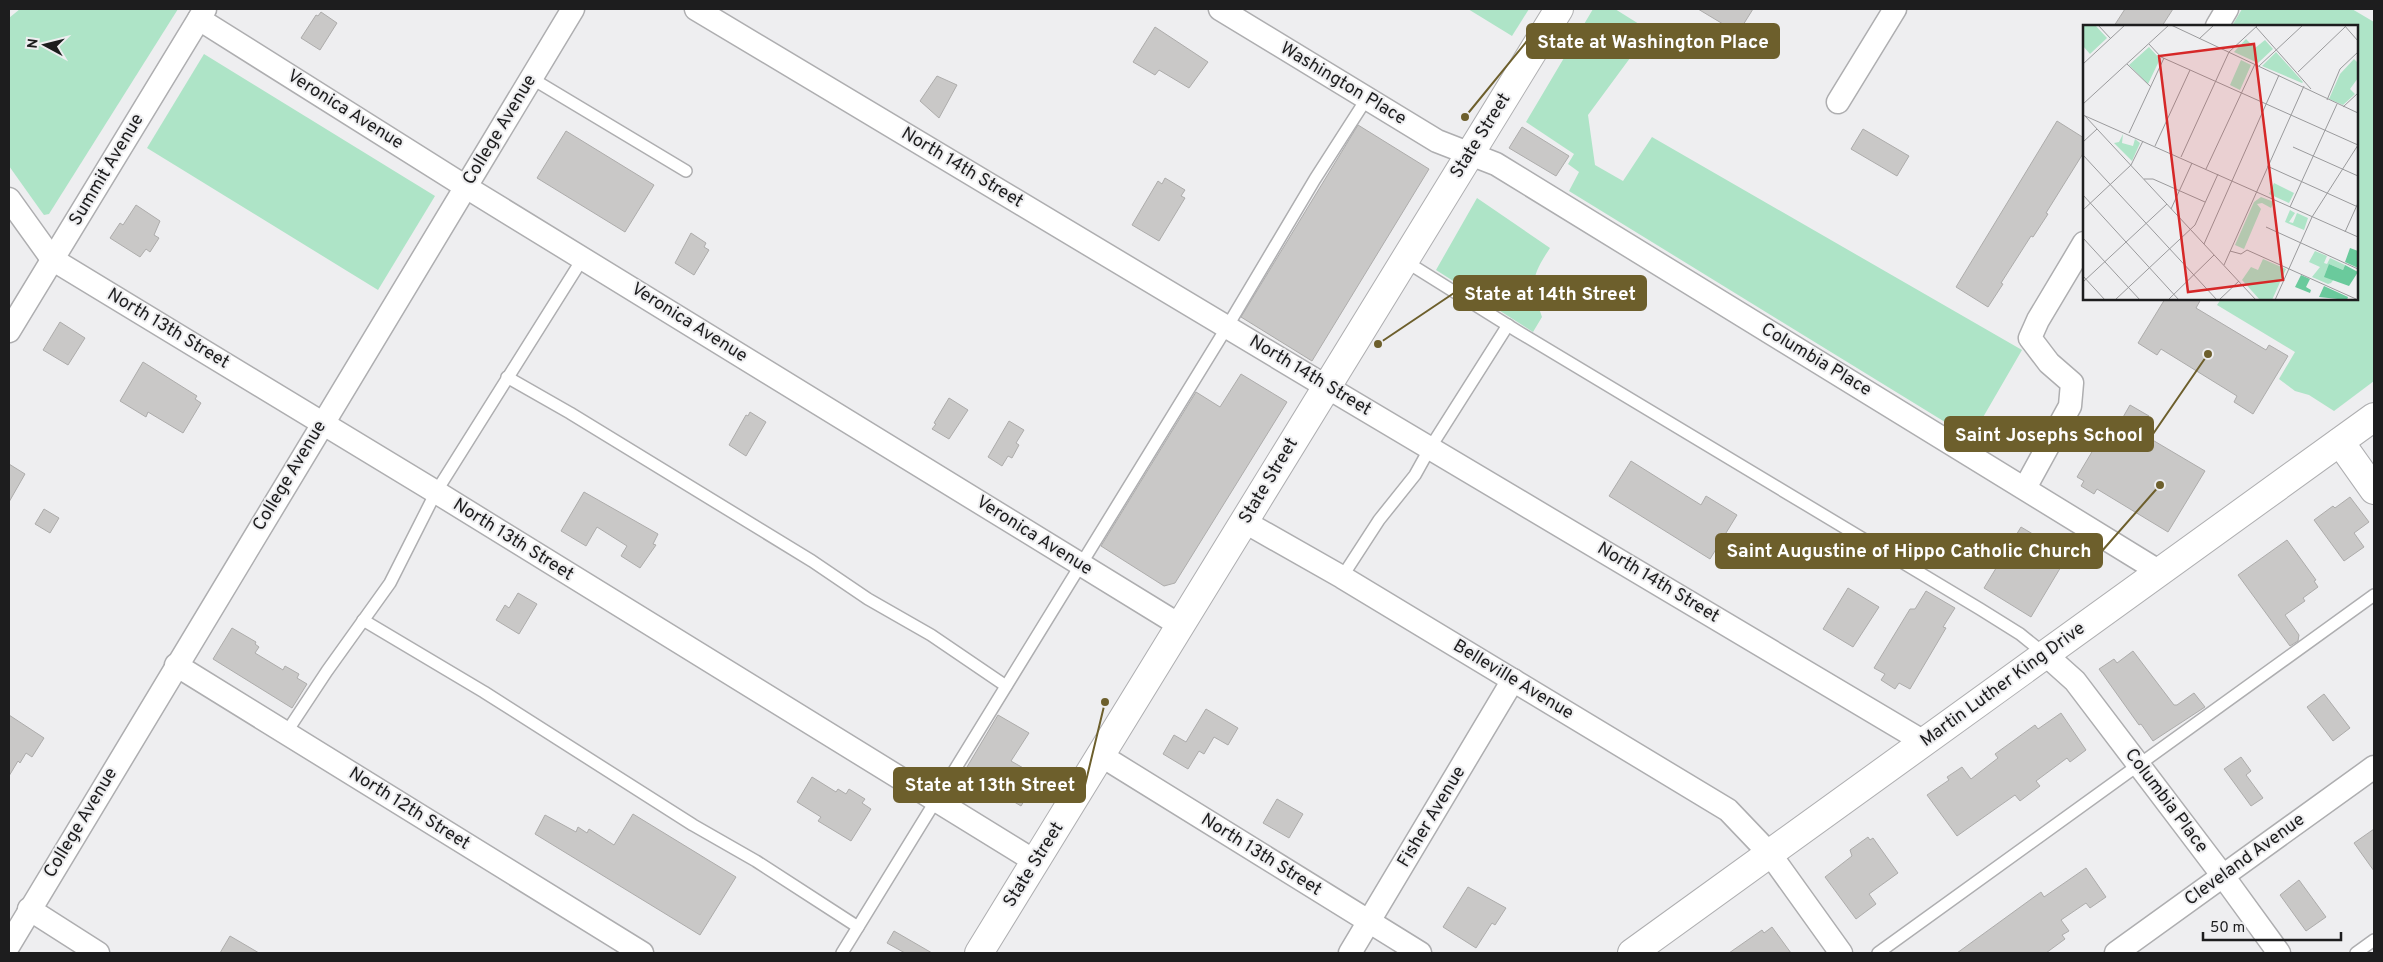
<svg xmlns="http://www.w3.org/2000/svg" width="2383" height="962" font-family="Overpass,sans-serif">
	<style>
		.green { fill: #aee4c7 }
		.building { fill: #c9c8c7; stroke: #adacab }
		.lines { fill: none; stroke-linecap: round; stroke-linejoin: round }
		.service-casing { stroke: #aeaeb0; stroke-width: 14 }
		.minor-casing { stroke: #aeaeb0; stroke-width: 25 }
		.tertiary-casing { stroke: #aeaeb0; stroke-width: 30 }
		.secondary-casing { stroke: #aeaeb0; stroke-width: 30 }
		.service { stroke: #fff; stroke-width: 11 }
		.minor { stroke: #fff; stroke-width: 22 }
		.tertiary { stroke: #fff; stroke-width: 28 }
		.secondary { stroke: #fff; stroke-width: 28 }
		.labels { text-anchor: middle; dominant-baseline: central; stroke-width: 4; stroke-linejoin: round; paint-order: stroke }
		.street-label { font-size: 18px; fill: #1d1d1e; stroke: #eeeef0 }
		.inset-road { fill: none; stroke: #9a9a9c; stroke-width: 1 }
		.view { fill: #d62828; fill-opacity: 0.15; stroke: #d62828; stroke-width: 2.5 }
		.inset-edge { fill: none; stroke: #1d1d1e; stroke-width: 2.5 }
		.leader { fill: none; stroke: #6d5f2c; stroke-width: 2 }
		.callout-dot { fill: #6d5f2c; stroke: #eeeef0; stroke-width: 2 }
		.callout { fill: #6d5f2c; stroke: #6d5f2c; stroke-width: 2 }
		.callout-label { font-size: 19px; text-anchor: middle; font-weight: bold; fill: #fff }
	</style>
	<rect width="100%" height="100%" fill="#eeeef0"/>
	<g class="green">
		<polygon points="20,9 178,9 49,214 44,215 41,211 9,166 9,18"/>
		<polygon points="1468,9 1529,9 1512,36"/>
		<polygon points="1593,9 1615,9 1655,34 1633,54 1588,115 1595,165 1623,181 1652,137 2022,350 1971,438 1569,191 1579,172 1568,164 1574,154 1526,122"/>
		<polygon points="2242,9 2352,9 2374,22 2374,381 2334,411 2309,395 2295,391 2279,379 2295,352 2217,305 2221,299 2357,299 2357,26 2232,26"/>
		<polygon points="204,54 435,196 378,290 147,148"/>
		<path d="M1477,198l73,50c-20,30 -19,36 -8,69l-9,15 -97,-62z"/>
	</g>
	<g class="building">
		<polygon points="1698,9 1753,9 1738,33"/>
		<polygon points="2125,9 2173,9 2162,26 2114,26"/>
		<polygon points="321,12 337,23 320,50 301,38 316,15 318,16"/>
		<polygon points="1155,27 1208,62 1189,88 1159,70 1155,75 1133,62"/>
		<polygon points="937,76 957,85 939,118 920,101"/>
		<polygon points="2057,121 2084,138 2084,152 2046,213 2048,214 2033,237 2031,236 2001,283 2003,284 1988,307 1956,287"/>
		<polygon points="1358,125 1429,169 1312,361 1241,317"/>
		<polygon points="1522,127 1569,156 1556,176 1509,148"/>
		<polygon points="1863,129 1909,156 1897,176 1851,149"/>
		<polygon points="566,131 654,185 625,232 537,178"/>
		<polygon points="1165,178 1185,190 1181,196 1185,198 1159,241 1132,225 1158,181 1162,184"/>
		<polygon points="136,205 160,221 154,235 159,238 150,252 146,249 140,257 110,238 120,223 123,225"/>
		<polygon points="691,233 706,243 704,247 709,250 694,275 675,263"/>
		<polygon points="2165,299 2201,299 2196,308 2266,350 2269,345 2288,356 2253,414 2234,402 2237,396 2161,349 2157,355 2138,343"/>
		<polygon points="60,322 85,338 68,365 43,350"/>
		<polygon points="143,362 197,396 195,399 201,403 183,433 148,412 146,417 120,401"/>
		<polygon points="1241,374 1287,402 1175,583 1164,586 1101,546 1196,392 1220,407"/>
		<polygon points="949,398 968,410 949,439 932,429 936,424 934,423"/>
		<polygon points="2130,405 2149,416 2139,432 2205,471 2168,532 2097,489 2094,494 2081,486 2084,481 2077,477 2102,435 2110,440"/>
		<polygon points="750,412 766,422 746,456 729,445 746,415 748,416"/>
		<polygon points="1009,421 1024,430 1016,443 1019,445 1012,458 1008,456 1002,466 988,457"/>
		<polygon points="1631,461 1701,505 1706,496 1737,515 1710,559 1609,496"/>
		<polygon points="9,464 25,474 9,502"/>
		<polygon points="584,492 658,534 653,544 656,545 640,568 621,556 627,546 597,527 586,546 561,531"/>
		<polygon points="2350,497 2369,522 2354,533 2364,547 2344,561 2314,520 2333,506 2335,508"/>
		<polygon points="44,509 59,518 50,533 35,524"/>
		<polygon points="2021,527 2068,555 2031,617 1984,588"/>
		<polygon points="2287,540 2316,580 2314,581 2318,587 2303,598 2305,601 2285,615 2299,635 2298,641 2290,646 2238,575"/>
		<polygon points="1848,588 1879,607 1853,647 1823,629"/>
		<polygon points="1926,591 1955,608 1943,627 1946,628 1910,689 1899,683 1895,689 1881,680 1885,674 1874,668 1910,609 1915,609"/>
		<polygon points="518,593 537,604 519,634 496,620 505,605 509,608"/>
		<polygon points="232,628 256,642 255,644 259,647 255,653 283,670 285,666 299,674 297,678 307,684 292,708 213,659"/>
		<polygon points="2133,651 2174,705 2177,705 2194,693 2205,707 2153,741 2141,724 2139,725 2099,669 2114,659 2117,663"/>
		<polygon points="2324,694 2350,728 2333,741 2307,707"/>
		<polygon points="1206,709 1238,728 1228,745 1214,737 1204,754 1199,751 1188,769 1163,754 1174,735 1186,742"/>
		<polygon points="2061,713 2086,750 2070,762 2067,758 2036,781 2040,786 2020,801 2015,795 1957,836 1927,795 1949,780 1947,777 1962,767 1971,779 1998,758 1995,754 2035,725 2038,729"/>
		<polygon points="9,715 44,738 32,757 26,753 20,763 18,761 9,776"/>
		<polygon points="998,715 1029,733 1011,761 1039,777 1021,806 964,772"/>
		<polygon points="2241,757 2251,771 2246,775 2263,798 2251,806 2224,769"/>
		<polygon points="812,777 836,792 838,789 846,794 849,789 865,799 862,803 871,809 851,841 818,821 821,817 797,802"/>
		<polygon points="1277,799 1303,814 1289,838 1263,823"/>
		<polygon points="633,814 736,877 700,935 535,834 545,815 576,832 578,827 587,833 589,829 614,845"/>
		<polygon points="2374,829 2374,871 2354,843"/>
		<polygon points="1868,837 1870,840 1873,838 1898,873 1869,894 1876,904 1856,919 1825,877 1852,856 1850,850"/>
		<polygon points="2086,868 2106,897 2090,908 2086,903 2061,920 2069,931 2062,935 2065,939 2046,953 1957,953 2041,892 2044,897"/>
		<polygon points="2299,880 2326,917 2306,931 2280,895"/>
		<polygon points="1468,887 1506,908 1495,925 1492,923 1476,948 1443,927"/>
		<polygon points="1772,927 1791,953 1729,953 1762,930 1764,933"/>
		<polygon points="894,931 932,953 905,953 887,943"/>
		<polygon points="230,936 259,953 220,953"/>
	</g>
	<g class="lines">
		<defs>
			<g id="service">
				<polyline points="531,78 686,171"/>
				<polyline points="1405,261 1517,331 1980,609 2020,634 2046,655"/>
				<polyline points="507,377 570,413 812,561 868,599 931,635 1006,686"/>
				<polyline points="1342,577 1379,520 1415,475 1430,448 1508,325"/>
				<polyline points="363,620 484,692 693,825 756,861 858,927"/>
				<polyline points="286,733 327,671 390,583 436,492 583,258"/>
				<polyline points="842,953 1227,327 1315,179 1367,98"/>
				<polyline points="1878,953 2374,595"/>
				<polyline points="2356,953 2374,940"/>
			</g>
			<g id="minor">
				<polyline points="696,9 1327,387 1924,742"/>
				<polyline points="1220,9 1437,141 1496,164 2160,572"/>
				<polyline points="199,19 466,187 1181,626"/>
				<polyline points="2217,26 2227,9"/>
				<polyline points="1838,102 1895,9"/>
				<polyline points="9,199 52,259 436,492 1036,862"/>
				<polyline points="9,331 205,9"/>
				<polyline points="2025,488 2070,406 2072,383 2049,363 2030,338 2038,320 2084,243"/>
				<polyline points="1245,522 1342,577 1728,810 1770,854 1841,953"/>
				<polyline points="2046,655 2075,681 2223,876 2279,953"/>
				<polyline points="176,665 642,953"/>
				<polyline points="1102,756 1420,953"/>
				<polyline points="29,909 98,953"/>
				<polyline points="9,945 573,9"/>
				<polyline points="1350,953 1513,680"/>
				<polyline points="2116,953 2374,767"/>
			</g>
			<g id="tertiary">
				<polyline points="2340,442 2374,490"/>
				<polyline points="1632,953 2374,417"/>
			</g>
			<polyline id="secondary" points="979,953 1559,9"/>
		</defs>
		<use href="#service" class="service-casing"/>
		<use href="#minor" class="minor-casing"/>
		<use href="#tertiary" class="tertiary-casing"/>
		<use href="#secondary" class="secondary-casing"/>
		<use href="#service" class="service"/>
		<use href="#minor" class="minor"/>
		<use href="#tertiary" class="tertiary"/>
		<use href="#secondary" class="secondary"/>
	</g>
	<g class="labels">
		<g class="street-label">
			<text transform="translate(1343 84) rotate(31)">Washington Place</text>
			<text transform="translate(345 110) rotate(32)">Veronica Avenue</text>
			<text transform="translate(500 130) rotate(-59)">College Avenue</text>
			<text transform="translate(1481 136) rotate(-58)">State Street</text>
			<text transform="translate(962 168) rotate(31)">North 14th Street</text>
			<text transform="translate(107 170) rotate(-59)">Summit Avenue</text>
			<text transform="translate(689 323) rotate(32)">Veronica Avenue</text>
			<text transform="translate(168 329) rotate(31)">North 13th Street</text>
			<text transform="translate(1816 360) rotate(31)">Columbia Place</text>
			<text transform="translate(1310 376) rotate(31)">North 14th Street</text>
			<text transform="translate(290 476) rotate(-59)">College Avenue</text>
			<text transform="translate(1269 481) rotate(-59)">State Street</text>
			<text transform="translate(1034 536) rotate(32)">Veronica Avenue</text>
			<text transform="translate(513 540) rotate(32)">North 13th Street</text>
			<text transform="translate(1658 583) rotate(31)">North 14th Street</text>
			<text transform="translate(1513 680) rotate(31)">Belleville Avenue</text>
			<text transform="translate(2003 685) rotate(-36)">Martin Luther King Drive</text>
			<text transform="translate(2166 801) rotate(53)">Columbia Place</text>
			<text transform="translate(409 809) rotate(32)">North 12th Street</text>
			<text transform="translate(1432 817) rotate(-59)">Fisher Avenue</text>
			<text transform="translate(81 823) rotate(-59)">College Avenue</text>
			<text transform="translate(1261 855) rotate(32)">North 13th Street</text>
			<text transform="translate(2245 860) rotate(-36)">Cleveland Avenue</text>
			<text transform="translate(1034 865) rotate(-58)">State Street</text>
		</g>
	</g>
	<g transform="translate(2083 25)">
		<rect width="275" height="275" fill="#eeeef0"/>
		<path d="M12,0l12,13 -17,16 -7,-8v-20zM163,14l9,9 10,-8 8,9 -15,14 -24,-11zM66,22l11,12 -12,25 -19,-19zM193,27l27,30 -1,1 -40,-17zM271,34l4,4v15l-8,11 5,5 -12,11 -14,-6 11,-25zM158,35l10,5 -11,25 -10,-5zM40,109l-1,9 11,3 2,-7 5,4 -8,18 -18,-18 5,-1zM191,158l20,10 -5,10 -20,-9zM178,172l13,5 -3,6 -9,-5 -5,1 4,5 -17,40 -9,-4 19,-43zM207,185l5,3 -6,9 4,1 4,-10 11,5 -4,12 -19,-8zM232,226l12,5 -3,7 3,1 3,-6 15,7 -2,5 -14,-6 1,14 4,1 -3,4 -3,1 -16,-7 8,-10 -11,-5zM180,234l23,10 -14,31h-12l-18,-20 9,-13 7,3z" fill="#aee4c7"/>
		<path d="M267,223l8,3v17l-13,-6zM246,239l14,6 2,-5 13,7 -9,14 -25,-9zM218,250l9,4 -4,8 5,3 -1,3 -15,-6zM241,261l24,11 -1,3 -28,-3z" fill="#6aca9c"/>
		<path class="inset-road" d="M15,0l13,14M88,0l187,88M261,0l14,16M173,2l55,62M116,14l15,-14M66,19l12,13 197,88M0,39l42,-39M44,39l24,23M176,41l44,-41M215,47l47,-45M244,75l13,-31 18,-17M0,79l86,-79M260,82l15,-14M0,90l275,122M2,91l171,184M46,108l35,-75M0,117l14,-13M72,121l35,-76M210,122l65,29M0,130l134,145M98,132l48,-105 29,-27M184,141l91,41M123,144l49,-105M61,154h9l52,23M0,170l96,105M207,182l47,-103M88,184l21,-46M0,185l48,-45 12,-24M183,202l92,42M262,207l13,-29M0,213l57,62M121,219l75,-169M147,226l11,3 6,-4 109,49M141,240l80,-179M0,251l22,24M0,257l84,-78M32,275l80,-75 23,-51M85,275l46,-45M136,275l20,-19M192,275l37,-83 46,-72"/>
		<path class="view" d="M171,19l29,236 -95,12 -29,-236z"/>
		<rect width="275" height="275" class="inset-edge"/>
	</g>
	<path class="leader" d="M1465 117L1527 41M1378 344L1454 293M2208 354L2153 434M2160 485L2102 551M1105 702L1085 785"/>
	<g class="callout-dot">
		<circle cx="1465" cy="117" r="5"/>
		<circle cx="1378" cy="344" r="5"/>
		<circle cx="2208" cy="354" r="5"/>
		<circle cx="2160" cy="485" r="5"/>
		<circle cx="1105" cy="702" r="5"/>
	</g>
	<g class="callout">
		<rect x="1527" y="24" width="252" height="34" rx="5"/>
		<rect x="1454" y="276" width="192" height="34" rx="5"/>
		<rect x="1945" y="417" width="208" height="34" rx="5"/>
		<rect x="1716" y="534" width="386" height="34" rx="5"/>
		<rect x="894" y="768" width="191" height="34" rx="5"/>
	</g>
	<g class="callout-label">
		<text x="1653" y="48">State at Washington Place</text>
		<text x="1550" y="300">State at 14th Street</text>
		<text x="2049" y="441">Saint Josephs School</text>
		<text x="1909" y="557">Saint Augustine of Hippo Catholic Church</text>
		<text x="990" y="791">State at 13th Street</text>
	</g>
	<rect width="2383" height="962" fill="none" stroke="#1d1d1e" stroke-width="20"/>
	<g transform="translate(45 45) rotate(277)" stroke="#eeeef0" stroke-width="4" paint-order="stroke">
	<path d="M0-4L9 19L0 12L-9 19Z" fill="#1d1d1e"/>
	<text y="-8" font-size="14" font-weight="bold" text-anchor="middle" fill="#1d1d1e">N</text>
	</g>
	<path d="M2203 932v8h138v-8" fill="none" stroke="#1d1d1e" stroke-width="2.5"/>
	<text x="2210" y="932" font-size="15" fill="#1d1d1e" stroke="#eeeef0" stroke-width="4" paint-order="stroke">50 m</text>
</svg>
